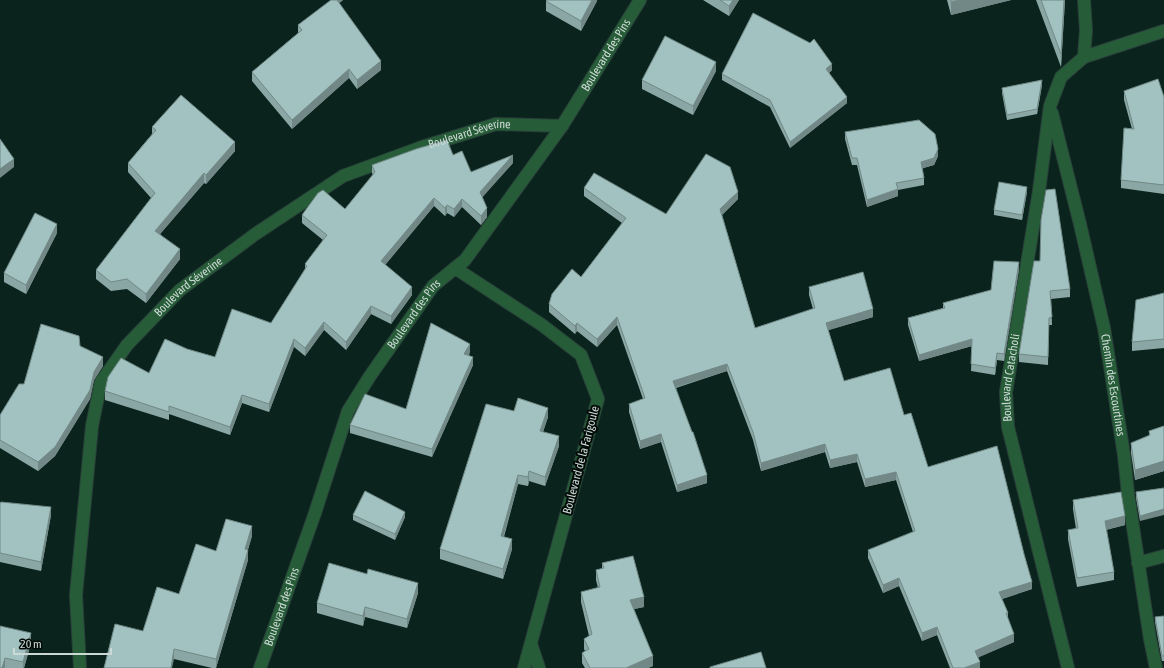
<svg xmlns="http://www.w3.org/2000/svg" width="1164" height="668" font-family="'Asap Condensed',sans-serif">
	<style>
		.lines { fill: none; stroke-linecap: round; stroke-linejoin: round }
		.minor-casing { stroke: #29413a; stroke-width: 14 }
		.minor { stroke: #265c37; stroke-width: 12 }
		.wall { fill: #8aa7a5 }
		.shaded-wall { fill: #718886 }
		.building { fill: #a1c2c0; stroke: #718886 }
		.labels { text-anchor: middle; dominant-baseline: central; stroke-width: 4; stroke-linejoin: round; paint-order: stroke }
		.street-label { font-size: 12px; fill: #cbd9d4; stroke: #030b08 }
	</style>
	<rect width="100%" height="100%" fill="#0a241d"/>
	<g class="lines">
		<defs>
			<g id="minor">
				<polyline points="1084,57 1164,31"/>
				<path id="s1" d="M1052,113l28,111 24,104 20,127 4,39 22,145 6,29"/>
				<polyline points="455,268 542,325 581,355 598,399 524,668"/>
				<polyline points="1138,563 1164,556"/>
				<polyline points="531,644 539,668"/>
				<path id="s2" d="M80,668l-4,-73 16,-169 9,-44 26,-37 53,-55 74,-55 89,-59 79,-29 74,-23 66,2"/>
				<path id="s3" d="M260,668l55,-155 33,-102 22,-35 63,-90 32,-26 97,-134 78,-126"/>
				<path id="s4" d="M1068,668l-60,-241 -2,-35 33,-201 11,-85 11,-29 23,-20 2,-27 -2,-30"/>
			</g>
		</defs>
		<use href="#minor" class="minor-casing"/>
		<use href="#minor" class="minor"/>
	</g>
	<g class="wall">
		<polygon points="330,0 343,0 339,3 381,70 357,89 349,78 292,129 252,81 252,72 298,33 298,25 331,1"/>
		<polygon points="597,0 597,1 581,31 546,11 546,1"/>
		<polygon points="703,0 739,0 729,16"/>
		<polygon points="947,0 1011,0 951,15"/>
		<polygon points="1036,0 1065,0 1061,67"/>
		<polygon points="832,70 829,73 847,103 790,148 770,107 722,80 722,74"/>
		<polygon points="716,71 693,115 642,89 642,80"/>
		<polygon points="1042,85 1037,114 1007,120 1002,93 1002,88"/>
		<polygon points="1124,91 1164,97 1164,194 1121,188 1121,180 1132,129 1124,100"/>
		<polygon points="152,127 235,151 206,184 204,183 160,234 180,259 146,303 127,289 111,291 96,279 96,270 151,198 128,172 128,163 152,134"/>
		<polygon points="845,132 938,156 934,165 922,168 924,178 924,185 898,190 898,196 867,207 857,165 852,165 845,139"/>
		<polygon points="453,155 471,172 513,163 482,197 487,217 481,225 462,207 454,217 447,213 445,216 434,206 385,265 412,295 391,324 371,314 346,350 324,330 305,356 294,347 269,412 242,403 230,435 169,414 169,420 105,400 105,391 149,373 187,349 215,357 271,323 305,270 305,264 323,240 302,223 302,215 345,209 373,175 372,173 372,165"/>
		<polygon points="584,188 666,214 738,199 722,215 755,328 813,309 809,295 809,287 873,317 828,330 844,381 904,415 928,467 1032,589 1002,599 1008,613 1008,619 1014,642 978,657 980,668 950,668 937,635 922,641 899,586 883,593 868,558 868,550 913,532 896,480 865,487 857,462 830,468 825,452 761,471 753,440 727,371 676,388 707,483 677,492 661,442 640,449 629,412 629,404 643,399 617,325 597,347 577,331 575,334 549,312 549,304 581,277 622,223 584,196"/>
		<polygon points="1027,192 1022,220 994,215 994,210"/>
		<polygon points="57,233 26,294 4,282 4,273"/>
		<polygon points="1034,261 1070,289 1070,297 1051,299 1052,325 1049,325 1048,365 1019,362 1019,354"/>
		<polygon points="1019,269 1004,361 997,360 995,375 971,371 972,346 919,361 908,325 908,318 943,308 943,303 991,290"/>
		<polygon points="1164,293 1164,348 1132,351 1132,342"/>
		<polygon points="80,346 103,366 94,380 90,399 55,456 38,471 0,448 0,415"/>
		<polygon points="470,352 469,355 473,365 432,457 350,433 350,425 406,409"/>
		<polygon points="514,411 548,417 543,432 559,446 545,486 529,481 528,486 518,484 504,537 512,549 503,579 440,559 440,549"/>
		<polygon points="1164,426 1164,471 1135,480 1131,453 1131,443 1149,436 1149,431"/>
		<polygon points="1164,488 1140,521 1136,498 1136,492"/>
		<polygon points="1073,500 1125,525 1106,530 1114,572 1114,580 1077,587 1068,539 1068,530 1076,529 1073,509"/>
		<polygon points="0,503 51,515 41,571 0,562"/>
		<polygon points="353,515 405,517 395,540 353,520"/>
		<polygon points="252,536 248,550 248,560 216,668 212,668 174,659 143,631 179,594 216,551"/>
		<polygon points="602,563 644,607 634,609 653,666 648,668 585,668 582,663 582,653 585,651 584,649 584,639 589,636 581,602 581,592 598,588 596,580 596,570 602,569"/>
		<polygon points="367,574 418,593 407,628 365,617 363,626 317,613 317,603"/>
		<polygon points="1164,616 1164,661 1162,661 1155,622 1155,617"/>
		<polygon points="0,626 31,643 24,668 0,668"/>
	</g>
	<g class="shaded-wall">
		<polygon points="336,0 343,0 336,6"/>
		<polygon points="592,0 597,0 597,1 581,31 581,21"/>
		<polygon points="733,0 739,0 729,16 729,6"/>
		<polygon points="960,0 1011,0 951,15 951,2"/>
		<polygon points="1064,0 1065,0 1061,67 1061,54"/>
		<polygon points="381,61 381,70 357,89 357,80"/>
		<polygon points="716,62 716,71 693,115 693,106"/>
		<polygon points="832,64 832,70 826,76 826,69"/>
		<polygon points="349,69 349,78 292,129 292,120"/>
		<polygon points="1042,80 1042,85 1037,114 1037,109"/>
		<polygon points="847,97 847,103 790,148 790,142"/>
		<polygon points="235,142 235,151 206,184 206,175"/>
		<polygon points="938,149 938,156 934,165 921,169 921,162"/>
		<polygon points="513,155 513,163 480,200 480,192"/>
		<polygon points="14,159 14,167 0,178 0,169"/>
		<polygon points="204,173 204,183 155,240 155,231"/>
		<polygon points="1027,187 1027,192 1022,220 1022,215"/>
		<polygon points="898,189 898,196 867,207 867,200"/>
		<polygon points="738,192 738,199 720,217 720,209"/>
		<polygon points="434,198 434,206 381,270 381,261"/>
		<polygon points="462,199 462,207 454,217 454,209"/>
		<polygon points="447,205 447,213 445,216 445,208"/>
		<polygon points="487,208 487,217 481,225 481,216"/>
		<polygon points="57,224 57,233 26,294 26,285"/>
		<polygon points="180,249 180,259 146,303 146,294"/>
		<polygon points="1019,262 1019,269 1004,361 1004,354"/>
		<polygon points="412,287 412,295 391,324 391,316"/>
		<polygon points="371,306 371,314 346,350 346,342"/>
		<polygon points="873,309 873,317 826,331 826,323"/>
		<polygon points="617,317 617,325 597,347 597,339"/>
		<polygon points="324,322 324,330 305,356 305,348"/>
		<polygon points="577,323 577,331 575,334 575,326"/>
		<polygon points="294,339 294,347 269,412 269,404"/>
		<polygon points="972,339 972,346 919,361 919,355"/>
		<polygon points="470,344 470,352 464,362 464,354"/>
		<polygon points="997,353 997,360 995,375 995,368"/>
		<polygon points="103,357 103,366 94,380 90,399 55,456 38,471 38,462"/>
		<polygon points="473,357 473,365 432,457 432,449"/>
		<polygon points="727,364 727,371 673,388 673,381"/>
		<polygon points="242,395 242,403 230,435 230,427"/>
		<polygon points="548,408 548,417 540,440 540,431"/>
		<polygon points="661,434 661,442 640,449 640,441"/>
		<polygon points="559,436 559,446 545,486 545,477"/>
		<polygon points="825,444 825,452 761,471 761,463"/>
		<polygon points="857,454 857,462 830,468 830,460"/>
		<polygon points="1164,461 1164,471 1135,480 1135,470"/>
		<polygon points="529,471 529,481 528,486 528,477"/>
		<polygon points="896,472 896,480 865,487 865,479"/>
		<polygon points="518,475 518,484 501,545 501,536"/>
		<polygon points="707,475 707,483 677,492 677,485"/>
		<polygon points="51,507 51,515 41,571 41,562"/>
		<polygon points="1164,509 1164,515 1140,521 1140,516"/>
		<polygon points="405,512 405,517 395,540 395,534"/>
		<polygon points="1125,516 1125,525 1105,530 1105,521"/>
		<polygon points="252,526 252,536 245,558 245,549"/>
		<polygon points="512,539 512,549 503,579 503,569"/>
		<polygon points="248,550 248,560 216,668 216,659"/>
		<polygon points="899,578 899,586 883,593 883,585"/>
		<polygon points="1032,582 1032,589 999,600 999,592"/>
		<polygon points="418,583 418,593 407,628 407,619"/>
		<polygon points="644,597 644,607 630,610 630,600"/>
		<polygon points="365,607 365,617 363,626 363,616"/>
		<polygon points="937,627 937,635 922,641 922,633"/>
		<polygon points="31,633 31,643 24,668 23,668 23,662"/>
		<polygon points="1014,634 1014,642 975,659 975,651"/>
		<polygon points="174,649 174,659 172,668 171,668"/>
		<polygon points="653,656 653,666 648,668 626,668"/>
		<polygon points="5,658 5,668 2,668"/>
		<polygon points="980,662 980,668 964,668"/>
	</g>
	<g class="building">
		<polygon points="331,0 337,0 381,61 357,80 349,69 292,120 252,72 302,30 298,25"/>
		<polygon points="547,0 592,0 581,21 546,1"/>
		<polygon points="720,0 733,0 729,6"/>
		<polygon points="951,0 960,0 951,2"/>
		<polygon points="1041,0 1064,0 1061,54"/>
		<polygon points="753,13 810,43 814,39 832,64 826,69 847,97 790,142 770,100 722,74"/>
		<polygon points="665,36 716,62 693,106 642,80"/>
		<polygon points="1158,79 1164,97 1164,185 1121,180 1124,128 1134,129 1124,91"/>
		<polygon points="1042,80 1037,109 1007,115 1002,88"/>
		<polygon points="181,95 235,142 206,175 204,173 155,231 180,249 146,294 127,279 111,282 96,270 155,193 128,163 156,130 152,127"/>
		<polygon points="919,120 935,134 938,149 934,158 921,162 924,178 896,183 898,189 867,200 857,158 852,158 845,132"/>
		<polygon points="0,139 14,159 0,169"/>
		<polygon points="447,140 453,155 462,151 471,172 513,155 480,192 487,208 481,216 462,199 454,209 447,205 445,208 434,198 381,261 412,287 391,316 371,306 346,342 324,322 305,348 294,339 269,404 242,395 230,427 169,406 169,412 105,391 108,377 121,358 149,373 165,339 187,349 215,357 232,309 271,323 307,266 305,264 327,235 302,215 318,193 323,190 345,209 375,172 372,165 416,149"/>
		<polygon points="706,154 730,167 738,192 720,209 755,328 815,308 809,287 863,272 873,309 826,323 844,381 890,368 904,415 911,413 928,467 997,446 1024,554 1032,582 999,592 1008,613 1006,613 1014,634 975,651 980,662 964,668 953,668 937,627 922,633 899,578 883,585 868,550 915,531 896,472 865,479 857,454 830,460 825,444 761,463 753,432 727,364 673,381 692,432 693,432 707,475 677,485 661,434 640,441 629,404 645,398 617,317 597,339 577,323 575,326 549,304 552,294 572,269 581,277 626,218 584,188 594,173 666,214"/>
		<polygon points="999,182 1027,187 1022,215 994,210"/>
		<polygon points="1055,189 1070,289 1050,291 1052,317 1049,318 1048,357 1019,354 1034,261 1040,261 1041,220 1046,190"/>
		<polygon points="35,213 57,224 26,285 4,273"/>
		<polygon points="994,261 1019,262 1004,354 997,353 995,368 971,364 972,339 919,355 908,318 945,308 943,303 991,290"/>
		<polygon points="1164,293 1164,339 1132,342 1136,300"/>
		<polygon points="431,323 470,344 464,354 473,357 432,449 350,425 365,394 406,409"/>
		<polygon points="41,324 79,336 80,346 103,357 94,372 90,390 55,447 38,462 0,440 0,415 19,384 24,384"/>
		<polygon points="518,398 548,408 540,431 559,436 545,477 529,471 528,477 518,475 501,536 512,539 503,569 440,549 486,404 514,411"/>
		<polygon points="1164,426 1164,461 1135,470 1131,443 1150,435 1149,431"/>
		<polygon points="1164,488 1164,509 1140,516 1136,492"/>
		<polygon points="365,491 405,512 395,534 353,515"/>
		<polygon points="1121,492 1125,516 1105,521 1114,572 1077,578 1068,530 1078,528 1073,500"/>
		<polygon points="1,502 51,507 41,562 0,553 0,503"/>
		<polygon points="226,519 252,526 245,549 248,550 216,659 174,649 171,668 104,668 115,624 143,631 157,587 179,594 196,544 216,551"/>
		<polygon points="633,556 644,597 630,600 653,656 626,668 590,668 582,653 589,649 584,639 592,634 581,592 600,587 596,570 604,568 602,563"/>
		<polygon points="329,563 367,574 368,569 418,583 407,619 365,607 363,616 317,603"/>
		<polygon points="1164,616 1164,656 1162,656 1155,617"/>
		<polygon points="0,626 31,633 23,662 5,658 2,668 0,668"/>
		<polygon points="761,652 766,668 710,668 710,667"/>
	</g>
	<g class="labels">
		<g class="street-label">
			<text stroke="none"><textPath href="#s3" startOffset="713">Boulevard des Pins</textPath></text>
			<text stroke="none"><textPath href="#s2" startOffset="742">Boulevard Séverine</textPath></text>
			<text stroke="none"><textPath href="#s2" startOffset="418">Boulevard Séverine</textPath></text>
			<text stroke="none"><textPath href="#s3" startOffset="389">Boulevard des Pins</textPath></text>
			<text stroke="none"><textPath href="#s4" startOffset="298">Boulevard Catacholi</textPath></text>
			<text stroke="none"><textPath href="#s1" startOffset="279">Chemin des Escourtines</textPath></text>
			<text transform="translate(581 460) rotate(-75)">Boulevard de la Farigoule</text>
			<text stroke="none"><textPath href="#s3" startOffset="65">Boulevard des Pins</textPath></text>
		</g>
	</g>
	<path d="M14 648v6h97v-6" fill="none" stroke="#cbd9d4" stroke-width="2"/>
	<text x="20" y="648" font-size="12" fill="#cbd9d4" stroke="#030b08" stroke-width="3" paint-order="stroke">20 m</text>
</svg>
